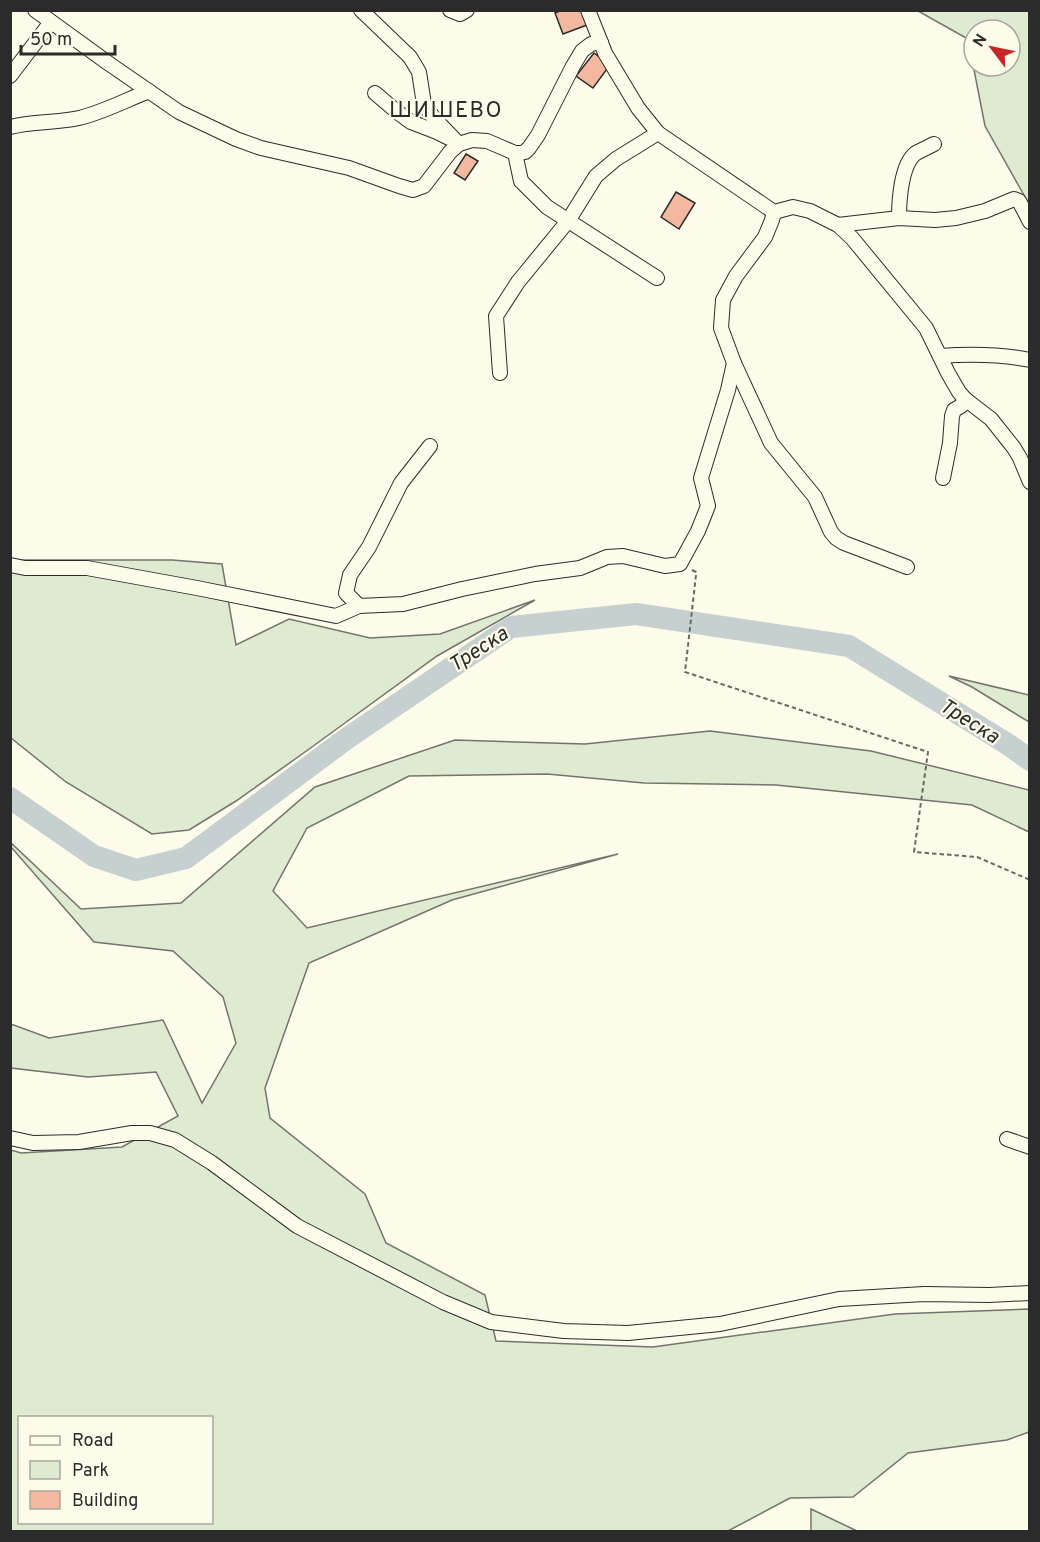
<svg xmlns="http://www.w3.org/2000/svg" width="1040" height="1542" font-family="Overpass,sans-serif">
	<style>
		.green { fill: #deebd1; stroke: #74746e; stroke-width: 1.5; fill-rule: evenodd }
		.lines { fill: none; stroke-linecap: round; stroke-linejoin: round }
		.river { stroke: #c7d0d0; stroke-width: 22 }
		.building { fill: #f2b8a0; stroke: #2b2b2b; stroke-width: 1.5 }
		.minor-casing { stroke: #2b2b2b; stroke-width: 16 }
		.path { stroke: #6a6964; stroke-width: 2; stroke-dasharray: 4.5 3; stroke-linecap: butt }
		.minor { stroke: #fdfbea; stroke-width: 14 }
		.labels { text-anchor: middle; dominant-baseline: central; stroke-width: 4.5; stroke-linejoin: round; paint-order: stroke }
		.water-label { font-size: 21px; font-style: italic; fill: #2b2b2b; stroke: #fdfbea }
		.quarter-label { font-size: 22px; letter-spacing: 1.5px; fill: #2b2b2b; stroke: #fdfbea }
	</style>
	<rect width="100%" height="100%" fill="#fdfbea"/>
	<g class="green">
		<path d="M918,11h111v193l-44,-78 -17,-87zM974,30h36v36h-36z"/>
		<polygon points="10,560 172,560 222,564 236,645 289,619 370,638 440,634 535,600 437,656 305,752 236,801 189,830 152,834 66,782 11,738"/>
		<polygon points="949,676 1029,695 1029,722 972,687"/>
		<path d="M710,731l161,20 158,39v42l-57,-27 -196,-20 -132,-2 -97,-9 -138,2 -102,52 -34,63 34,37 311,-74 -166,46 -143,63 -44,125 5,30 95,76 21,49 99,52 11,46 157,6 242,-33 134,-5v123l-22,8 -99,13 -55,44 -63,1 -62,33h-717v-381l10,3 101,-6 56,-31 -22,-44 -68,5 -77,-9v-44l38,14 114,-18 39,83 34,-60 -13,-46 -50,-46 -79,-9 -83,-95 -1,-5 71,67 100,-6 134,-116 140,-47 130,4zM20,1418h192v104h-192z"/>
		<polygon points="811,1509 857,1531 811,1531"/>
	</g>
	<g class="lines">
		<polyline class="river" points="10,798 94,856 136,870 186,858 346,739 511,627 636,614 849,646 1009,745 1030,760"/>
	</g>
	<g class="building">
		<polygon points="562,10 582,10 587,25 563,34 555,13"/>
		<polygon points="594,53 610,65 593,88 576,76"/>
		<polygon points="466,154 478,161 465,180 454,173"/>
		<polygon points="676,192 695,203 679,229 661,217"/>
	</g>
	<g class="lines">
		<defs>
			<g id="minor">
				<polyline points="35,10 108,63 179,112 236,139 261,148 349,168 399,186 413,190 424,186 450,152 459,144 472,140 487,141 515,153 520,153 525,152 529,148 538,135 573,66 582,51 591,44 601,42"/>
				<polyline points="361,10 410,57 419,72 424,104 433,117 459,144"/>
				<polyline points="450,10 460,14 467,10"/>
				<polyline points="588,10 605,53 638,108 658,133 774,212 793,207 810,211 838,225 852,238 926,328 948,373 959,392 965,399 991,419 1014,448 1020,458 1030,482"/>
				<polyline points="10,76 51,22"/>
				<polyline points="375,93 396,111 411,122 437,132 449,138"/>
				<path d="M10,127c23,-6 47,-4 69,-9 25,-6 47,-18 70,-27"/>
				<polyline points="515,153 521,181 547,207 657,278"/>
				<path d="M899,218c0,-17 2,-54 17,-65 6,-3 12,-6 18,-9"/>
				<polyline points="838,225 899,218 935,220 956,218 985,211 1014,199 1019,201 1030,222"/>
				<path d="M940,356c29,-2 60,-2 90,4"/>
				<polyline points="734,363 771,443 815,497 831,532 836,538 844,543 907,567"/>
				<polyline points="500,373 496,316 518,282 568,221 596,176 616,159 658,133"/>
				<polyline points="430,446 401,483 369,547 350,575 346,593 359,606 403,604 462,589 535,574 580,568 607,557 623,556 665,566 680,564 698,531 708,506 701,478 728,390 734,363 721,328 723,300 736,276 765,237 772,220 774,212"/>
				<polyline points="943,478 950,443 952,416 954,410 961,406 965,399"/>
				<polyline points="10,565 25,568 87,568 197,588 336,616 359,606"/>
				<polyline points="10,1138 33,1143 79,1142 132,1133 150,1133 175,1140 212,1163 297,1226 443,1302 491,1322 564,1331 628,1333 720,1324 839,1299 924,1294 989,1295 1030,1293"/>
				<polyline points="1007,1139 1030,1147"/>
			</g>
		</defs>
		<use href="#minor" class="minor-casing"/>
		<polyline class="path" points="692,570 696,572 696,575 685,672 928,752 914,852 977,857 1030,880"/>
		<use href="#minor" class="minor"/>
	</g>
	<g class="labels">
		<g class="water-label">
			<text transform="translate(479 650) rotate(-33)">Треска</text>
			<text transform="translate(969 722) rotate(32)">Треска</text>
		</g>
		<g class="quarter-label">
			<text x="446" y="111">ШИШЕВО</text>
		</g>
	</g>
	<rect width="1040" height="1542" fill="none" stroke="#2b2b2b" stroke-width="24"/>
	<rect x="18" y="1416" width="195" height="108" fill="#fdfbea" stroke="#a9a89e" stroke-width="1.5"/>
	<rect x="30" y="1436" width="30" height="9" fill="#fdfbea" stroke="#a9a89e" stroke-width="1.5"/>
	<text x="72" y="1446" font-size="18" fill="#2b2b2b">Road</text>
	<rect x="30" y="1461" width="30" height="18" fill="#deebd1" stroke="#a9a89e" stroke-width="1.5"/>
	<text x="72" y="1476" font-size="18" fill="#2b2b2b">Park</text>
	<rect x="30" y="1491" width="30" height="18" fill="#f2b8a0" stroke="#a9a89e" stroke-width="1.5"/>
	<text x="72" y="1506" font-size="18" fill="#2b2b2b">Building</text>
	<g transform="translate(992 48) rotate(302)"><circle r="28" fill="#fdfbea" stroke="#a9a89e" stroke-width="1.5"/>
	<path d="M0-4.5L10 22L0 15L-10 22Z" fill="#c62828"/>
	<text y="-9" font-size="16" font-weight="bold" text-anchor="middle" fill="#2b2b2b">N</text>
	</g>
	<path d="M21 45v9h94v-9" fill="none" stroke="#2b2b2b" stroke-width="3"/>
	<text x="30" y="45" font-size="18" fill="#2b2b2b" stroke="#fdfbea" stroke-width="4.5" paint-order="stroke">50 m</text>
</svg>
